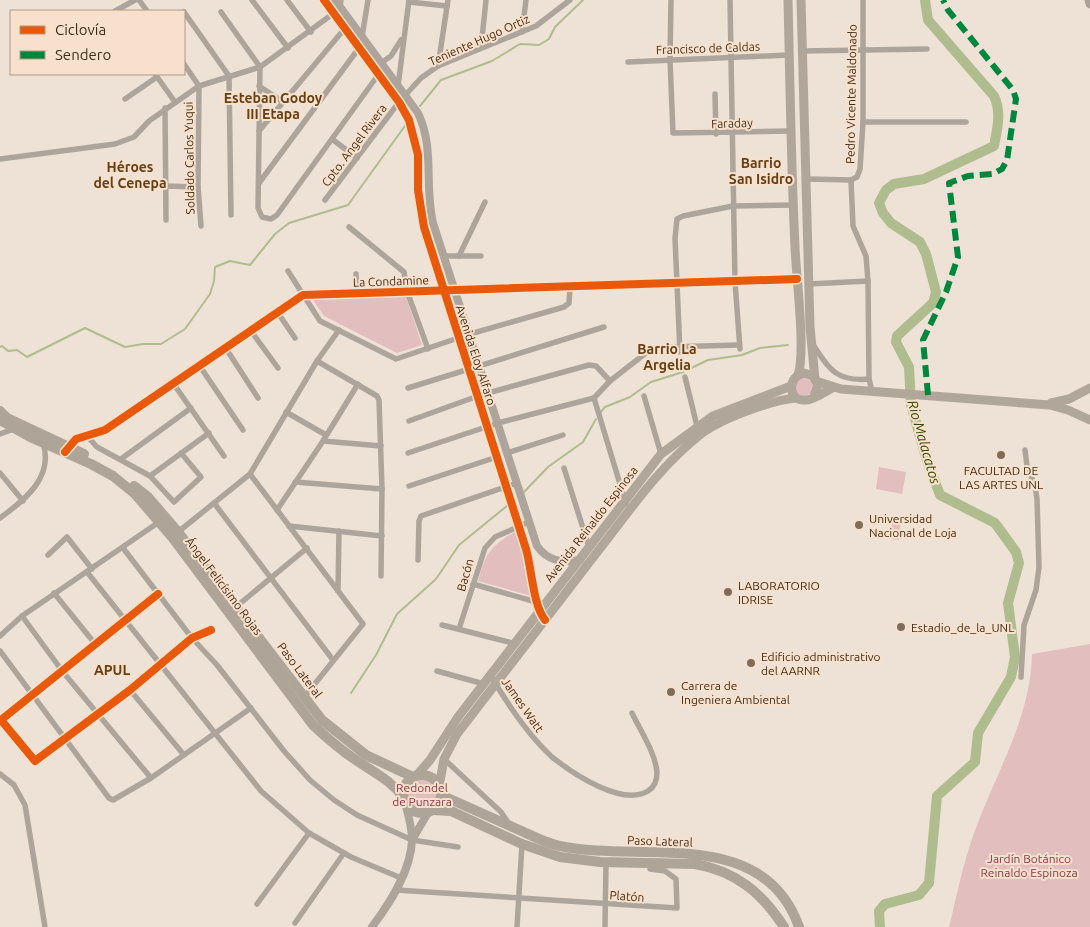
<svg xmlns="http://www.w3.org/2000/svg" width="1090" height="927" font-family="Ubuntu,sans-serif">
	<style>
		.green { fill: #e2bebf }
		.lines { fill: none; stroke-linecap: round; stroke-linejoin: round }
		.stream { stroke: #afbc8e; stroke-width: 2 }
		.river { stroke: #afbc8e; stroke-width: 10 }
		.minor { stroke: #ada59c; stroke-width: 5.5 }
		.tertiary { stroke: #ada59c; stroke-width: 8 }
		.secondary { stroke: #ada29a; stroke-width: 9 }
		.primary { stroke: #b1a69a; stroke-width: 9 }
		.trunk { stroke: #aea498; stroke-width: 10 }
		.quiet { stroke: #00873e; stroke-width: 6; stroke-dasharray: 12 6; stroke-linecap: butt }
		.cycleway-casing { stroke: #f8e1cc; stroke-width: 11 }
		.cycleway { stroke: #e8590c; stroke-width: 8 }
		.poi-dot { fill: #7f6c5a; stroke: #f8e1cc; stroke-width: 2 }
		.labels { text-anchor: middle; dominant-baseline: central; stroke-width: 4; stroke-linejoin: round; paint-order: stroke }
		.street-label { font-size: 12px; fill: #432d17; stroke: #f8e1cc }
		.poi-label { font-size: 12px; fill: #432d17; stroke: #f8e1cc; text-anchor: start }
		.park-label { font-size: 12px; fill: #88344c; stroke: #f8e1cc }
		.neighbourhood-label { font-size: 14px; font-weight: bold; fill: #654017; stroke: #f8e1cc }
		.water-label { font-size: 14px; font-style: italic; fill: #364a03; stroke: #f8e1cc }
	</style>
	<rect width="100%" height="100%" fill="#eee2d6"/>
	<g class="green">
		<polygon points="406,296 422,345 397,353 324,316 313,300"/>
		<circle cx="804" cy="387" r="9"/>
		<polygon points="879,467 906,472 902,494 876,489"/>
		<polygon points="893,518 901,519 899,540 890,539"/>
		<path d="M514,532l2,1 14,44 1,19 -53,-15c8,-28 11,-33 36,-49z"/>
		<path d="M1090,644v283h-141c7,-27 12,-55 21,-82 20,-63 61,-123 62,-191z"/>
		<circle cx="422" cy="794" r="16"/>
	</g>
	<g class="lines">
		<g class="stream">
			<polyline points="420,106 441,80 492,61 520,44 539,45 549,39 555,27 583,0"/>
			<polyline points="0,347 2,346 8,351 17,350 27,357 85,328 125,347 143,344 161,344 185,329 210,294 214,281 215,267 230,261 250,265 275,234 289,223 348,205 407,123"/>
			<polyline points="600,413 605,407 630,397 651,382 683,372 708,360 742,355 760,348 788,345"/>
			<polyline points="523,493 548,467 583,442 596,419"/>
			<polyline points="351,693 376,655 397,614 436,579 459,545 508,505"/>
		</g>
		<path class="river" d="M880,927l-1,-16 6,-7 34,-9 10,-12 8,-87 38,-34 3,-29 33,-56 4,-20 -7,-54 11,-40 -3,-11 -21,-29 -55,-28 -13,-34 -16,-56 -2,-38 -13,-25 1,-6 36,-33 3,-11 -10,-38 -6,-12 -29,-19 -8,-10 -4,-10 7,-13 8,-6 30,-5 70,-33c3,-17 8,-33 0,-50l-66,-76 -3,-20"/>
		<g class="minor">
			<polyline points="139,0 147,11"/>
			<polyline points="252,0 288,48"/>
			<polyline points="287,0 311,32"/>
			<polyline points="671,0 670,60 673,133 792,131"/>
			<polyline points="730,0 735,282 740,349"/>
			<polyline points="863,0 863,122 860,169 857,177 851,180 853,226 866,256 868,281 869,379 872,391"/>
			<polyline points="409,2 447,6"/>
			<polyline points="115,11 135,0"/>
			<polyline points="184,12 229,76 231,215"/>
			<polyline points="221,12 260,67 258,208 262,217 271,219 277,215 378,75"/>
			<polyline points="522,32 526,0"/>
			<polyline points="362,37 368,0"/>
			<polyline points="481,48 486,0"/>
			<polyline points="802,51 927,49"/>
			<polyline points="628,62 789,55"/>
			<polyline points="381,63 391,56 401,40"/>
			<polyline points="184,64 199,86 198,187 201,226"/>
			<polyline points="438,66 448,0"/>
			<polyline points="155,74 175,102"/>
			<polyline points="259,86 283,102"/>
			<polyline points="398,86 409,0"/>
			<polyline points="715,94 716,134"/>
			<polyline points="125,99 157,77"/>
			<polyline points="165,108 166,220"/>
			<polyline points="863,122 966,122"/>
			<polyline points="259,131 346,27"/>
			<polyline points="332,139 357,158"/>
			<polyline points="0,159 115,144 134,137 149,121 199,86 260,67 334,13 340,7 341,0"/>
			<polyline points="807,179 851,180"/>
			<polyline points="259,183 359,48"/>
			<polyline points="165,186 198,187"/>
			<polyline points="325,200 399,102 421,78 438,66 536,26 570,0"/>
			<polyline points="349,227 404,272 407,291 428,349"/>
			<polyline points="444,256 481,256"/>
			<polyline points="459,256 485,202"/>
			<polyline points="288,271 320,321 396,359 470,334 564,307 569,303 570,287"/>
			<polyline points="356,274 357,293"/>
			<polyline points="809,284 868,281"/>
			<polyline points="278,313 295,338"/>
			<polyline points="251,331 278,368"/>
			<path d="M814,346c15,24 24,36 55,33"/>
			<polyline points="225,347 258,398"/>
			<polyline points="680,352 675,238 677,219 683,216 733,206 794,205"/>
			<polyline points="317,361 377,396 379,400 382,489 381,576"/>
			<polyline points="199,365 243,430"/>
			<polyline points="685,377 697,426"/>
			<polyline points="173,383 224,456"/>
			<polyline points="358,384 323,441 381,446"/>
			<polyline points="408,388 604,327"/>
			<polyline points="488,393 589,365 596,366 610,381 651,349 666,347 739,345"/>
			<polyline points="644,396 661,454"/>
			<polyline points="594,398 626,504"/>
			<polyline points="286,412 326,435"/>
			<polyline points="409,421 478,396"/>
			<polyline points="0,434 14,429"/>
			<polyline points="87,436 97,447 150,476 174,502 201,477 181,453"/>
			<polyline points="408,453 498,423 594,398 610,381"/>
			<polyline points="507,453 563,435"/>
			<polyline points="121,459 191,408"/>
			<polyline points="564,468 589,547"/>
			<polyline points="0,473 23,501"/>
			<polyline points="250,474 363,624 305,696"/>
			<polyline points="150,476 209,433"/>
			<polyline points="295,482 382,489"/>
			<polyline points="409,486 497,457"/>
			<polyline points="214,503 333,660"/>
			<polyline points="277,510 323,441"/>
			<path d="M0,518c25,-18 54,-41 43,-75"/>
			<polyline points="289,526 382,536"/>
			<polyline points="178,532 250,474 317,361 339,330"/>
			<polyline points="123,548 192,638 217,665 284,751 310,780 334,800 357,815 412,840 458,847"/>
			<polyline points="48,555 67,537 92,569"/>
			<polyline points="418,560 419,521 421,516 517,483"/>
			<polyline points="87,572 261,791 309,833 351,857 401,878"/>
			<polyline points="473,584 536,602"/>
			<polyline points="338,591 339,531"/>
			<polyline points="54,593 96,645"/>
			<polyline points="158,594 1,720 35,761 130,690 192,638 211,630"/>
			<polyline points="237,606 307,548"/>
			<polyline points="22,616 63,672 151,778"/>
			<polyline points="442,625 516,644"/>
			<polyline points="459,629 485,548 495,537 529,522"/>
			<polyline points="0,636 22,616 159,522"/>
			<polyline points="0,651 109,798 113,800 151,778 251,708"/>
			<polyline points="437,671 484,684"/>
			<path d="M491,676c17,29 36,58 61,81 20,16 70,50 96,34 7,-4 9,-11 9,-19 -2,-20 -17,-42 -25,-59"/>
			<polyline points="1021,677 1024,625 1036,590 1039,567 1037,499 1035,486 1027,466 1025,450"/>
			<polyline points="130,690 184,755"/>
			<polyline points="444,759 501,812 509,824"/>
			<polyline points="0,774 14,785 25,805 45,927"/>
			<polyline points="396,890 677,908 676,879 665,871 650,869"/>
			<polyline points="257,904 309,833"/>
			<polyline points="295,923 344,853"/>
			<polyline points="517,927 522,844"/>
			<polyline points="605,927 606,862"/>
		</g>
		<g class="tertiary">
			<path d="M324,0l75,102 10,18 9,35v35l6,37 102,322c4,14 9,59 15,66"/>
			<path d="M335,0l83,113c17,36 6,71 15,110l104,323c11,15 24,17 43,14"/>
			<polyline points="65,451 76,439 105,430 303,295 797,279"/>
			<polyline points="412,840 429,811"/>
			<path d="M372,927c18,-24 39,-56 40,-87 0,-13 -4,-26 -7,-38"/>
		</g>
		<polyline class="secondary" points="1089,0 1090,4"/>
		<g class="primary">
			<path d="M788,0c2,82 3,164 7,247 1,29 11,104 3,128"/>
			<polyline points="801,0 810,327 815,379"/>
			<polyline points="816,381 841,389 1050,405 1068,410 1090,420"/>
			<path d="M814,396l4,-11 -5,-9 -9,-3c-17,3 -17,29 2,27 8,0 20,-9 28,-13"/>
			<polyline points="1051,403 1069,399 1090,388"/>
			<polyline points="416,776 430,760 458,717 661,454 713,416 791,386"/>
			<path d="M439,787l5,-28 13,-25c47,-61 94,-122 141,-183 32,-41 62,-85 103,-117 20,-15 70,-34 95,-36"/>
		</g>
		<g class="trunk">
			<polyline points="0,411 7,418 84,454"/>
			<path d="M0,420l30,17 61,27 22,12 22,18 37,43 141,188c16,15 31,28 49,39 17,11 30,18 42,34"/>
			<polyline points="134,486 148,497 178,532 322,720 366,755 413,777"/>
			<circle cx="422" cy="794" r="19"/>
			<path d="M441,795c25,11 51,23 76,34 14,6 28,14 43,17 81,17 203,-21 239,81"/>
			<path d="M432,810l19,1 71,33 38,13 40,5 95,2c41,7 67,29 89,63"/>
		</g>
		<polyline class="quiet" points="928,395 923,340 946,292 958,257 949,183 968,176 993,174 1002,169 1007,160 1016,99 1013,90 948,10 943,0"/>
		<defs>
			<g id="cycleway">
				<path d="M324,0l75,102 10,18 9,35v35l6,37 102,322c6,21 7,56 19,71"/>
				<polyline points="65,452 76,439 105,430 303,295 797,279"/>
				<polyline points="158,594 1,720 35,761 130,690 192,638 211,630"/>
			</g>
		</defs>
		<use href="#cycleway" class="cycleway-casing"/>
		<use href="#cycleway" class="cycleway"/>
	</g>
	<g class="poi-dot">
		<circle cx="1001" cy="455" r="5"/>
		<circle cx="859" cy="525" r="5"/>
		<circle cx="728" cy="592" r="5"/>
		<circle cx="901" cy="627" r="5"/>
		<circle cx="751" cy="663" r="5"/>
		<circle cx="671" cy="692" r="5"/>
	</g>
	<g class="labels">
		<g class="street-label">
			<text transform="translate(479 40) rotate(-24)">Teniente Hugo Ortiz</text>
			<text transform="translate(708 48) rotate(-2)">Francisco de Caldas</text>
			<text transform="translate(851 94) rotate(-89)">Pedro Vicente Maldonado</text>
			<text transform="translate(732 123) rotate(-2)">Faraday</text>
			<text transform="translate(354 145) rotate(-53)">Cpto. Angel Rivera</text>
			<text transform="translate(189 158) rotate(-91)">Soldado Carlos Yuqui</text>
			<text transform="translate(391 281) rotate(-2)">La Condamine</text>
			<text transform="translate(476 355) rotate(72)">Avenida Eloy Alfaro</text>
			<text transform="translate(591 524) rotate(-52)">Avenida Reinaldo Espinosa</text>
			<text transform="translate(465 575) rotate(-74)">Bacón</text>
			<text transform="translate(224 586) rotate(53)">Ángel Felicísimo Rojas</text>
			<text transform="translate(300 670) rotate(53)">Paso Lateral</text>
			<text transform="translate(523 705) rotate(55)">James Watt</text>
			<text transform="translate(660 841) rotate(2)">Paso Lateral</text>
			<text transform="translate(627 896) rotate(4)">Platón</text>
		</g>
		<g class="poi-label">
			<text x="1001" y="470" text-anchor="middle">FACULTAD DE<tspan x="1001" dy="14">LAS ARTES UNL</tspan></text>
			<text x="869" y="518">Universidad<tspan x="869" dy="14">Nacional de Loja</tspan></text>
			<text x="738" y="585">LABORATORIO<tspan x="738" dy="14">IDRISE</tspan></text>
			<text x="911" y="627">Estadio_de_la_UNL</text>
			<text x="761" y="656">Edificio administrativo<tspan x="761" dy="14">del AARNR</tspan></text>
			<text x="681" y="685">Carrera de<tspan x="681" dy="14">Ingeniera Ambiental</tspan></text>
		</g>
		<g class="park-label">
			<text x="422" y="787">Redondel<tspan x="422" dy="14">de Punzara</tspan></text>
			<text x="1029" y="858">Jardín Botánico<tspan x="1029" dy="14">Reinaldo Espinoza</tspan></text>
		</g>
		<g class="neighbourhood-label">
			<text x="273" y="98">Esteban Godoy<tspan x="273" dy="16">III Etapa</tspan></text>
			<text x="761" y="163">Barrio<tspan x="761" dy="16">San Isidro</tspan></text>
			<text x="130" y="167">Héroes<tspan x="130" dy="16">del Cenepa</tspan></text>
			<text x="667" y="349">Barrio La<tspan x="667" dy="16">Argelia</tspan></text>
			<text x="112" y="670">APUL</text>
		</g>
		<g class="water-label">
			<text transform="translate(924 442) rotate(74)">Rio Malacatos</text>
		</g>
	</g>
	<rect x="10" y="10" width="175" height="65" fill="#f8e1cc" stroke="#b09984"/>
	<rect x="20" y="26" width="25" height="8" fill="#e8590c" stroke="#b09984"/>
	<text x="55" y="35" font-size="15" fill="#432d17">Ciclovía</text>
	<rect x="20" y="51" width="25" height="8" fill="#00873e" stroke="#b09984"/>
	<text x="55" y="60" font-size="15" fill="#432d17">Sendero</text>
</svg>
